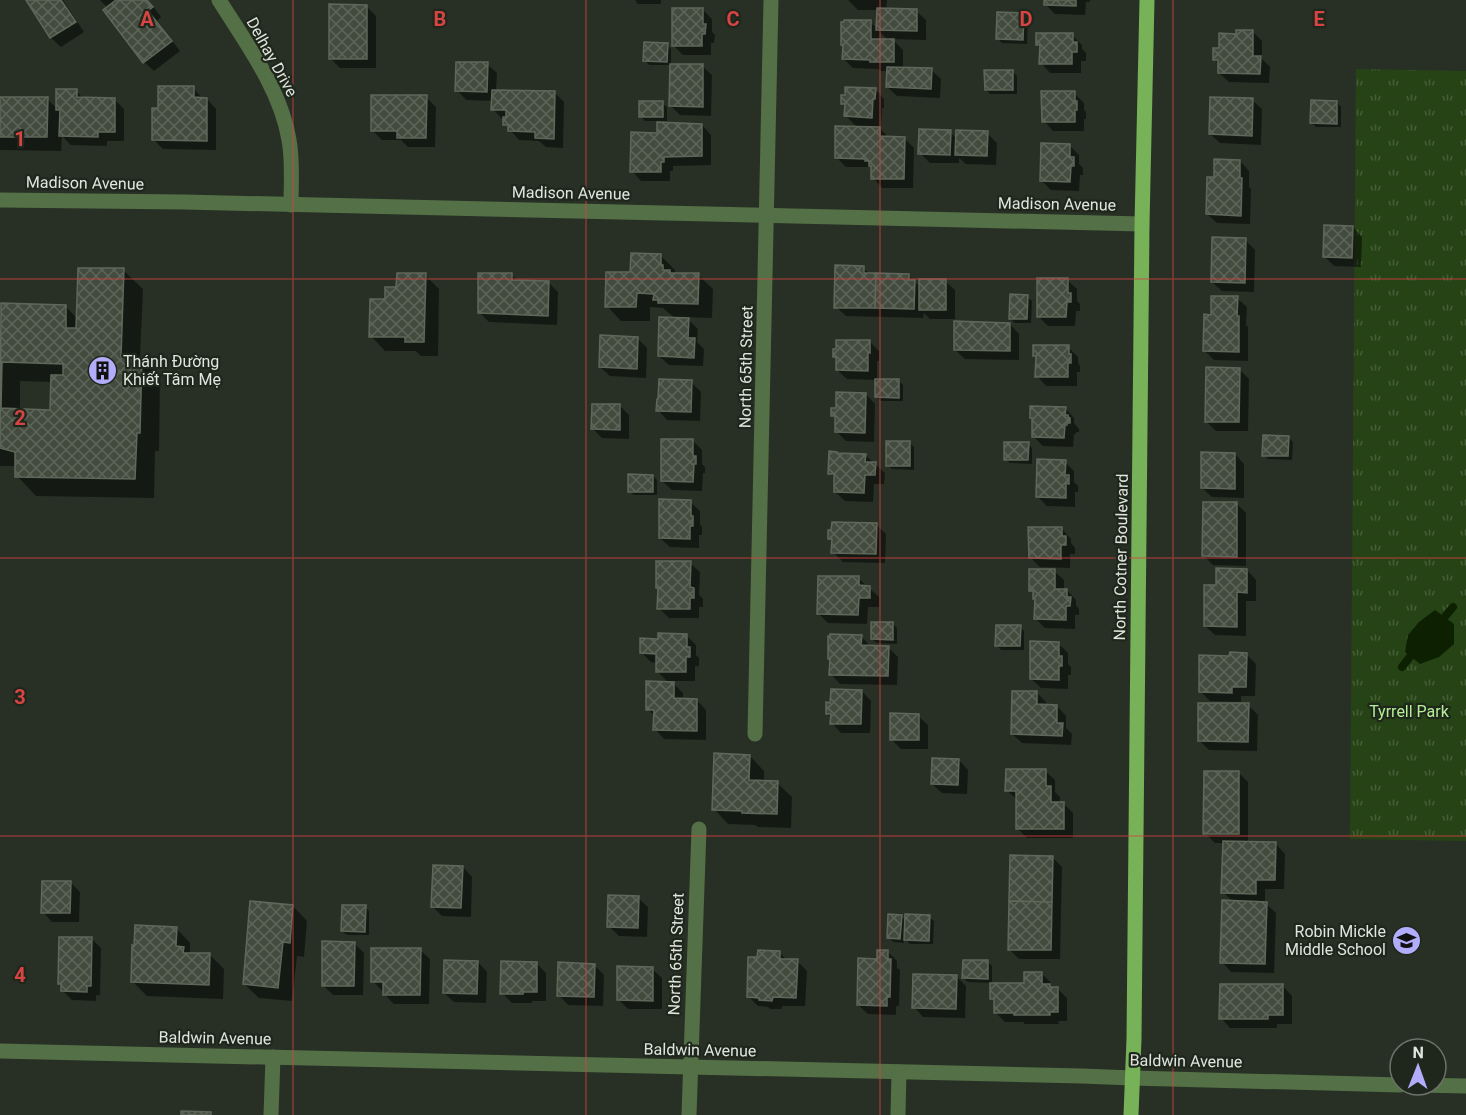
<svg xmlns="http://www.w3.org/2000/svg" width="1466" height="1115" font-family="Roboto,sans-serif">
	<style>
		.grass { fill: url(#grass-tufts) }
		.water { fill: #0d2102 }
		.shadow { fill: #0007; fill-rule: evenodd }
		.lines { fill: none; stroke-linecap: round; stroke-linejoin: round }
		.stream { stroke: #0d2102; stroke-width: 8 }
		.building { fill: url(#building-cross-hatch); stroke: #5e675a; stroke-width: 1.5; fill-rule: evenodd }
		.minor { stroke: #547046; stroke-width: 15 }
		.major { stroke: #77b158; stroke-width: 15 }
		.grid { fill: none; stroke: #d84443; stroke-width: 1.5; stroke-opacity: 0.55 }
		.labels { text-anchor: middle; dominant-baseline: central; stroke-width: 4.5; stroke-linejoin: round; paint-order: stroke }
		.street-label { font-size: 16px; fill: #e0e5dd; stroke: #1f261b }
		.poi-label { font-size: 16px; fill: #e0e5dd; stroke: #1f261b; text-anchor: start }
		.park-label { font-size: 16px; fill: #b4ef97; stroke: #1f261b }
		.grid-label { font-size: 20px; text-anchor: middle; font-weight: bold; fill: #d84443; stroke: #1f261b; stroke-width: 4.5; stroke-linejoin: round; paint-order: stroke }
	</style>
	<defs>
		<pattern id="grass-tufts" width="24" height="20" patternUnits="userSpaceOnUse" patternTransform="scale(1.5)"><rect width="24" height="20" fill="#264316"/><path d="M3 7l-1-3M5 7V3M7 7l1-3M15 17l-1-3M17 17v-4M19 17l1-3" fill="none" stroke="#455e37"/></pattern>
		<pattern id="building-cross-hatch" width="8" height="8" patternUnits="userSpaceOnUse" patternTransform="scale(1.5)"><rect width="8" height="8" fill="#434b3f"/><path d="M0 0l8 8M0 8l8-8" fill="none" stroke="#5e655a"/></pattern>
	</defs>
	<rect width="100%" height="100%" fill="#283025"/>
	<polygon class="grass" points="1356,69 1466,71 1466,841 1350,839"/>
	<polygon class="water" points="1435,610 1454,624 1454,644 1439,657 1420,664 1405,652 1408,635 1419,622"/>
	<g class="shadow">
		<polygon points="28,0 63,0 84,32 61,47 51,38"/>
		<polygon points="100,0 148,0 161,17 157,21 180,51 154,71 144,62 108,8"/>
		<polygon points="635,0 661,0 661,4 638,4"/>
		<path d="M848,0h39l-1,10 30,1 10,9v20l-34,-1 11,11v19l28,1 10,9 -1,19 -43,-2 -10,-9 1,-16h-7l-3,-2 -25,-1 -9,-9 26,-37 8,7v-19h-20zM880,32l9,9h-9z"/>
		<polygon points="1046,0 1090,0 1090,2 1086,2 1085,15 1055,14 1046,5"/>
		<polygon points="367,7 376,16 376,68 340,68 330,58"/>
		<polygon points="703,10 712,19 712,32 715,35 714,43 711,43 711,55 683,55 673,45"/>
		<polygon points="1023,15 1028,19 1027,44 1002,43 998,39"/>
		<polygon points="1253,32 1262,41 1262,59 1270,67 1269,83 1229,82 1219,73 1220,65 1214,59 1220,49 1238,35"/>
		<polygon points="1072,35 1082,45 1082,49 1086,53 1086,61 1081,61 1081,73 1050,73 1041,63 1041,48 1037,44"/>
		<polygon points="667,44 671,49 671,65 702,66 712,75 711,116 680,115 671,106 671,65 649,65 645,60"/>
		<polygon points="487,64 497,73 496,92 555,93 564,102 563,148 546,147 539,141 519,140 505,124 505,119 502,119 493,109 493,101 466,100 457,90"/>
		<polygon points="1013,72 1017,76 1017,94 990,94 986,90"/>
		<polygon points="193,88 203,99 207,99 216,109 216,150 163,149 153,139 159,110"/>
		<polygon points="875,89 884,99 884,108 882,108 881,127 878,126 889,138 904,138 914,148 913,188 882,188 873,178 873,167 846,167 836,157 858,128 846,116 846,107 842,103"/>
		<polygon points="76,91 84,99 114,99 124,109 124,141 107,141 107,146 71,145 62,136 61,151 0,150 0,98 47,99 58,109"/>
		<polygon points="1074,93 1084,103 1084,110 1086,112 1086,119 1084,119 1084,131 1053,131 1044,121"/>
		<polygon points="426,97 436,107 435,147 408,147 401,140 382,140 372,130"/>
		<polygon points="1252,100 1262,109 1261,145 1220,143 1210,134"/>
		<polygon points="1337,102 1341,107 1341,127 1316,127 1312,123"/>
		<polygon points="662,103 667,107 667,121 645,121 640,116"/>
		<polygon points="702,125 711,135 711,165 673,166 673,171 670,171 670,181 641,181 632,171 658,134"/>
		<polygon points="950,132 957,139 987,133 997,143 996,165 966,164 959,158 959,163 930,163 920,153"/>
		<polygon points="1069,145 1079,155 1079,164 1083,168 1083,175 1080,175 1079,191 1051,190 1041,180"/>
		<polygon points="1240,161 1249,171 1249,187 1251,189 1250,224 1217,223 1207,214 1215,178"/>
		<polygon points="1353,227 1362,237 1361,267 1334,266 1324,256"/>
		<polygon points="1245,240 1255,250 1254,292 1222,291 1212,282"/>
		<polygon points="660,255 675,270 675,274 698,275 713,289 712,318 686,317 698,329 697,342 704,349 703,366 669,365 659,356 676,319 663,308 650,307 650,321 621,321 607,306 632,274"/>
		<polygon points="863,268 870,274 908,275 921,288 945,281 955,290 955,319 930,319 924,313 923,318 846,316 836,307"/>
		<path d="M123,270l20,19 -3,69 20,20 -1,73h-4l-1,47 -118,-2 -19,-20v-10h-17v-155l65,-5 13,13zM20,381l33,1 -1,29 -32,-1z"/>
		<polygon points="425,275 439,289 438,356 421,356 416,351 385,351 371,336 386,301 398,288"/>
		<polygon points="512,275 519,282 548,282 558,292 557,325 489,322 479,312"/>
		<polygon points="1067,280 1077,289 1077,301 1080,304 1080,311 1076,311 1075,326 1048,326 1038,316"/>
		<polygon points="1027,297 1032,301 1031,323 1015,323 1010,318"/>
		<polygon points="1237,298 1247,307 1246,325 1248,327 1248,361 1214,360 1205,351 1212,316"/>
		<polygon points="1010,324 1019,334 1019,360 965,359 955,350"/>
		<polygon points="638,339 647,348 646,378 610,376 600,367"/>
		<polygon points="870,342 879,351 879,361 877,361 877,380 847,379 837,370 838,359 834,356"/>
		<polygon points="1068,347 1078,357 1078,363 1080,366 1080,372 1077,372 1077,386 1046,386 1037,376 1037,358 1035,356"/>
		<polygon points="1239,369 1249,379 1248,431 1216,431 1206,421"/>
		<polygon points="898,380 903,385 903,401 881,401 877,397"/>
		<polygon points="691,382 701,392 700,421 667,420 658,410"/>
		<polygon points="866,394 875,404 874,442 846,441 836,431 837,420 833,416"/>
		<polygon points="620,406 629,415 629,439 602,438 593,429"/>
		<polygon points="1065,408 1074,418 1074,423 1079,429 1079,432 1076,432 1076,434 1074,434 1073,447 1043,446 1033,436"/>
		<polygon points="1288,437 1293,442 1292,460 1268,459 1264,455"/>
		<polygon points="693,441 702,450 702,464 705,467 705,473 703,473 702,491 672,490 662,481"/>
		<polygon points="910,443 914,447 914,470 892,469 887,465"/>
		<polygon points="1028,444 1032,448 1032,464 1010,463 1005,459"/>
		<polygon points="1235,454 1244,464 1244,498 1212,497 1202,488"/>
		<polygon points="865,455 885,473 884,484 874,484 873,502 845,501 835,492 836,479 830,473"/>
		<polygon points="1065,462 1074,471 1074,482 1078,486 1078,492 1075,492 1075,507 1047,506 1037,496"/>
		<polygon points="653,476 657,480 657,495 634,495 629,491"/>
		<polygon points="690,502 700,511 700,524 702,527 702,535 699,535 699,548 670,547 660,538"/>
		<polygon points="1237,504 1246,513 1246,566 1213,565 1204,556"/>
		<polygon points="876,524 886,534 885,563 843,562 833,552 833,542 830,538"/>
		<polygon points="1062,529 1071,539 1071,543 1075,548 1075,554 1070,554 1070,568 1040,567 1031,558"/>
		<polygon points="690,563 700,572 699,595 703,599 703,607 699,607 699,618 669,618 659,608 659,589 657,588"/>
		<polygon points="1247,570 1256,580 1256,601 1246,601 1246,636 1215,635 1205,626"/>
		<polygon points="1054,571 1064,580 1064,590 1067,590 1076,600 1076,605 1079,609 1079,615 1075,615 1075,629 1045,628 1036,619 1036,600 1035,595 1030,590"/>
		<polygon points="858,578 879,597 879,607 868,607 867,624 828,623 819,614"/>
		<polygon points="893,624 897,628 897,644 877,643 872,639"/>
		<polygon points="1020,627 1024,631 1024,650 1001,650 997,645"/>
		<polygon points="686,635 696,645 696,655 699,658 699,666 695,666 695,681 671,681 683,693 683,700 697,700 706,710 706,740 664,739 655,729 655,717 648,709 669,683 657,671 657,663 651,662 642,653 659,640"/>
		<polygon points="861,636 870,646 888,647 898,657 897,685 840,684 831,674 831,660 829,658"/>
		<polygon points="1059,644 1068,653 1068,664 1071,667 1071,675 1068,675 1068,689 1041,688 1031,679"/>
		<polygon points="1246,654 1256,664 1255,696 1241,696 1241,702 1210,701 1200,691 1231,657"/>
		<polygon points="862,691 871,701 870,733 841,733 832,723 832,718 827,714"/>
		<polygon points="1037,693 1046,702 1046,706 1057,706 1066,716 1066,728 1072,734 1071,745 1022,743 1012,734"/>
		<polygon points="1248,705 1258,715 1257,751 1209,750 1199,740"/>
		<polygon points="918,716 928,725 928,749 901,749 891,739"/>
		<polygon points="750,756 764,771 764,782 777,783 792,797 791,828 758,827 755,825 728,824 714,809"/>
		<polygon points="959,760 968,770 967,794 942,793 932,784"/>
		<polygon points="1045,771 1055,780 1055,792 1060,797 1060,803 1063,803 1073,813 1073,838 1027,838 1017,828 1017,800 1007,790"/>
		<polygon points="1239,773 1248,782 1248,843 1276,844 1285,854 1284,889 1265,889 1265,903 1276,913 1274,973 1231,972 1222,962 1233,902 1223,892 1224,843 1215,843 1205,833"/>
		<polygon points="1052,857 1062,867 1060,959 1019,959 1009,949"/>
		<polygon points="463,867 472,877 471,917 442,916 432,906"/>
		<polygon points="71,883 80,892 79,922 52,922 43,912"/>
		<polygon points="638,898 648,907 647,937 619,936 609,926"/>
		<polygon points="293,906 307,921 304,957 297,956 292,1001 259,998 244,984"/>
		<polygon points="365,907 369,911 369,935 347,935 342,931"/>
		<polygon points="901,916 906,921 929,917 934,921 933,944 910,944 904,938 904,943 893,942 889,938"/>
		<polygon points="176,928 190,943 190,954 210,955 224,969 223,999 147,996 132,981"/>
		<polygon points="92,939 101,948 100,995 96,995 96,1001 72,1000 63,991 63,987 60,984"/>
		<polygon points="354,943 364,953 363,995 333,995 323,985"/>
		<polygon points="420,950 430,959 429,1004 394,1004 384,994 384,991 382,991 373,981"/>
		<polygon points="779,952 788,961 797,961 807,971 805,1006 782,1006 782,1009 770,1009 768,1007 758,1006 749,997"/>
		<polygon points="888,952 897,961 897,968 900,970 899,1006 896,1006 896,1015 868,1014 858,1005 879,961"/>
		<polygon points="478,962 487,972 486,1003 454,1002 444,993"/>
		<polygon points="988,962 992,966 992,985 1025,985 1042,974 1051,983 1051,987 1058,989 1067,998 1067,1021 1058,1021 1059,1024 1025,1024 1023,1022 1005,1022 995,1012 995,1002 992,998 992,983 968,982 963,978"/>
		<polygon points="536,963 546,973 546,1001 532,1001 532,1003 512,1003 502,993"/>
		<polygon points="594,965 604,975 603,1006 568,1005 559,995"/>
		<polygon points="652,969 662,978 662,1009 628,1009 618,999"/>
		<polygon points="956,976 966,986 965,1018 923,1017 914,1007"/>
		<polygon points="1283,986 1292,996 1292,1024 1277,1024 1277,1028 1230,1028 1221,1018"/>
	</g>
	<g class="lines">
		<g class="stream">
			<polyline points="1438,625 1453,607"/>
			<polyline points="1402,667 1416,649"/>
		</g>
	</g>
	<g class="building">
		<polygon points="26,0 61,0 76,22 50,38"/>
		<polygon points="116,0 147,0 153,7 148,11 172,41 143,63 103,10"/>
		<polygon points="1044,0 1076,0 1076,6 1044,5"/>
		<polygon points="329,4 367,5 367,59 329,59"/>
		<polygon points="672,8 703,8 703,24 706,24 705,34 702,34 702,46 672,46"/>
		<polygon points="877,8 917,9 917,31 876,30"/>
		<polygon points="997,12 1024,13 1023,40 996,39"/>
		<polygon points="844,20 871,20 871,39 894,39 894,62 870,62 870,60 842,59 843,46 841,45 841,22 844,22"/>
		<polygon points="1236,30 1253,30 1253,56 1261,56 1260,74 1218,73 1218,60 1213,60 1213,48 1219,48 1219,33 1236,34"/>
		<polygon points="1036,33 1073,33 1073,42 1077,42 1077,52 1072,52 1072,64 1039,64 1040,45 1036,45"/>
		<polygon points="644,42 668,43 667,62 643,61"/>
		<polygon points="456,62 488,62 487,92 455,91"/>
		<polygon points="670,64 703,64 703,107 669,106"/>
		<polygon points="887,67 932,68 931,89 886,87"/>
		<polygon points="984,70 1013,70 1013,90 985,90"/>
		<polygon points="158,86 194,86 194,97 207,98 207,141 152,140 152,108 158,108"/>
		<polygon points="845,87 876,88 875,99 873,99 872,118 844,116 845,104 841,104 841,95 845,95"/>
		<polygon points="56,89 77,89 77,97 115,98 115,132 98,132 98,137 59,136 60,110 56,110"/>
		<polygon points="492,90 555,91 554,139 535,138 535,132 508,131 508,125 503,125 503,117 506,117 506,110 491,110"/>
		<polygon points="1041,91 1075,91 1075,101 1077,101 1077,110 1075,110 1075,122 1042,122"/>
		<polygon points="371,95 427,95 426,138 397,138 397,131 371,131"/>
		<polygon points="0,97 48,97 47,137 0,137"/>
		<polygon points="1210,97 1253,98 1252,136 1209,134"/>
		<polygon points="1311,100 1337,101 1337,124 1310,123"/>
		<rect x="639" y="101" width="24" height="16"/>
		<polygon points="657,122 702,124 702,156 664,157 664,162 661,162 661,172 630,172 631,132 657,133"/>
		<polygon points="835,126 880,127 880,136 905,137 904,179 871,179 871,166 869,166 869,161 865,161 865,159 835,158"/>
		<polygon points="919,129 951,130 950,155 918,154"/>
		<polygon points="956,130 988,131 987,156 955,155"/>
		<polygon points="1041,143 1070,144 1070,157 1074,157 1074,166 1071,166 1070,182 1040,181"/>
		<polygon points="1214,159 1240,160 1240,178 1242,178 1241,216 1206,214 1207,177 1214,177"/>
		<polygon points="1324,225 1353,226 1352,258 1323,257"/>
		<polygon points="1212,237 1246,238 1245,283 1211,282"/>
		<polygon points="631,253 661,254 661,265 663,265 663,270 670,270 670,273 699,273 698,304 658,303 658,300 653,300 654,294 637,293 636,307 605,307 606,272 630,272"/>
		<polygon points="835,265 864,266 864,273 876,273 875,308 834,308"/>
		<path d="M78,268h46l-3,89 21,1 -2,75h-3l-2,46 -120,-2v-25l-15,-4 1,-145 65,2v23h10zM2,362l61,2v11h-12l-1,35 -49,-2z"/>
		<polygon points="397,273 426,273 424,342 405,342 405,337 369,337 370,299 385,299 385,287 396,287"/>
		<polygon points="478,273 512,273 512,280 549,281 548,316 478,313"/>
		<polygon points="876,273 909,274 909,280 915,280 914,309 875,308"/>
		<polygon points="1037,278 1068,278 1068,293 1071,293 1071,302 1067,302 1066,317 1037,317"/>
		<rect x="919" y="279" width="27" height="31"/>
		<polygon points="1010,294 1028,295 1027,319 1009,319"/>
		<polygon points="1211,296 1238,296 1237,316 1239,316 1239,352 1203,351 1204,314 1211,315"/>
		<polygon points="659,317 689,318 688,338 695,338 694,358 658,356"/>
		<polygon points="954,321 1010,323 1010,351 954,350"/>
		<polygon points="600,335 638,337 637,369 599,367"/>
		<polygon points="836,340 870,340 870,353 868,352 868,371 836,370 836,357 833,357 833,349 836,349"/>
		<polygon points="1033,345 1069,345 1069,354 1071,354 1071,363 1068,363 1068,377 1035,377 1036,356 1033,356"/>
		<polygon points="1206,367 1240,368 1239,422 1205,422"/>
		<polygon points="659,379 692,380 691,412 656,411 657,399 658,399"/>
		<polygon points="875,379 899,379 899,398 875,397"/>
		<polygon points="836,392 866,393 865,433 835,432 835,416 831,416 831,408 836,408"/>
		<polygon points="592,404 620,404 620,430 591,429"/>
		<polygon points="1030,406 1066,407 1065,415 1068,415 1068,417 1070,418 1070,423 1067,423 1067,425 1065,425 1064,438 1032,437 1032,418 1030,418"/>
		<polygon points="1263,435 1289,436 1288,456 1262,456"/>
		<polygon points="661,439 693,439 693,456 696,456 696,464 694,464 693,482 661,481"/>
		<rect x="886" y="441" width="24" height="25"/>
		<polygon points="1004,442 1029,442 1028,460 1004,460"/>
		<polygon points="829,451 837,452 837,453 866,454 865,462 876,462 875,475 865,475 864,493 834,492 834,474 828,474"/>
		<polygon points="1201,452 1235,453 1235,489 1201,488"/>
		<polygon points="1037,459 1066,460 1065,475 1069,475 1069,484 1066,483 1066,498 1036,497"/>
		<polygon points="628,474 653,475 653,492 628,492"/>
		<polygon points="659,499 691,500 691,516 693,516 693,526 690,526 690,539 659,538"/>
		<polygon points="1203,502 1237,502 1237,557 1202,556"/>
		<polygon points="832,522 877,523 876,554 831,553 832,539 828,539 828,530 831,530"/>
		<polygon points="1028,527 1062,527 1062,536 1066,536 1066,545 1061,545 1061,559 1029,558"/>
		<polygon points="656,561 691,561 690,587 694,588 694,598 690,598 690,609 657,609 658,588 656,588"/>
		<polygon points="1216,568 1247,569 1247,593 1237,592 1237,627 1204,626 1204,585 1216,585"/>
		<polygon points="1029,569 1055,569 1055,589 1067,589 1067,597 1071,597 1070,606 1066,606 1066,620 1034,619 1035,599 1033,599 1033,591 1029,591"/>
		<polygon points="818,576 859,576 859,585 870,586 870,598 859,598 858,615 817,614"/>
		<polygon points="871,622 893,622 893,640 871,639"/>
		<polygon points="996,625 1021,625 1020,646 995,646"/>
		<polygon points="658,633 687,634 687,647 690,647 690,657 686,657 686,672 656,672 656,654 640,653 640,638 658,639"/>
		<polygon points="830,634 862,635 861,645 889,646 888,676 829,675 830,659 828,659 828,636 830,636"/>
		<polygon points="1030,641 1059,642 1059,656 1062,656 1062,666 1059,666 1059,680 1030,679"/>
		<polygon points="1230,652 1247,653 1246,687 1232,687 1232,693 1199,692 1199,655 1229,656"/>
		<polygon points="646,681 674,682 674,698 697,699 697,731 653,730 654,710 646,710"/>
		<polygon points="831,689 862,690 861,724 830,724 831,714 826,714 826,702 830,703"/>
		<polygon points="1012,691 1037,691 1037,704 1057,705 1057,723 1063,723 1062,736 1011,734"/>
		<polygon points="1198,703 1249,703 1248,742 1198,741"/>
		<polygon points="890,713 919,714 919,740 890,740"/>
		<polygon points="714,753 750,755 749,780 778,781 777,814 742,813 742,811 712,810"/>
		<polygon points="932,758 959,759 958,785 931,784"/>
		<polygon points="1006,769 1046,769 1046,786 1051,786 1051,802 1064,802 1064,829 1016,829 1016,791 1005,791"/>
		<polygon points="1204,771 1239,771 1239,834 1203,834"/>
		<polygon points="1223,841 1276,842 1275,880 1256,880 1256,894 1221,893"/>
		<polygon points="1010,855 1053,856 1052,902 1009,901"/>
		<polygon points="433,865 463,866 461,908 431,907"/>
		<polygon points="42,881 71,881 70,913 41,913"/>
		<polygon points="608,895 639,896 638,928 607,927"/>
		<polygon points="1222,900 1267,902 1265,964 1220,963"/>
		<polygon points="250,901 293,905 290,943 283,942 278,988 243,984"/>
		<polygon points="1009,901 1052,902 1051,950 1008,950"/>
		<polygon points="342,905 366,905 365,932 341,931"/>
		<polygon points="888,914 902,915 900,939 887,938"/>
		<polygon points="905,914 930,915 929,941 904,940"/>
		<polygon points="135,925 177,927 176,946 184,947 183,953 210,953 209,985 131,982 132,945 134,946"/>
		<polygon points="59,937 92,937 91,986 87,986 87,992 61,991 61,984 58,984"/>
		<polygon points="322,941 355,942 354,986 322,986"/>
		<polygon points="371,948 421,948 420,995 383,995 383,982 371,982"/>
		<polygon points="758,950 780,951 780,959 798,959 796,998 773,997 772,1001 759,1000 759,998 747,997 748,957 757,957"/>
		<polygon points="877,950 888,950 888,959 891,959 890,997 887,997 887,1006 857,1005 858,958 877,959"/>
		<polygon points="444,960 478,961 477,994 443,993"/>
		<polygon points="963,960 988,960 988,979 962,978"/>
		<polygon points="501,961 537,962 537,992 523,992 523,994 500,994"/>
		<polygon points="558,962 595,964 594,997 557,996"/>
		<polygon points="617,966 653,967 653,1001 617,1000"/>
		<polygon points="1024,972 1042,972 1042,984 1050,984 1050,987 1058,987 1058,1012 1050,1012 1050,1015 1014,1015 1014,1013 994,1013 994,999 990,999 990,983 1024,983"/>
		<polygon points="913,974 957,975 956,1009 912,1008"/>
		<polygon points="1220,984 1283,984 1283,1015 1268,1015 1268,1019 1219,1019"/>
		<polygon points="181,1111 211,1112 211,1115 181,1115"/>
	</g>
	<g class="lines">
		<g class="minor">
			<path d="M219,0c27,43 62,90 70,140 4,21 2,43 2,65"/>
			<polyline points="0,200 184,202 1142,224"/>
			<polyline points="755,734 771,0"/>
			<polyline points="0,1051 1082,1076 1132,1078 1400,1085"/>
			<polyline points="1417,1085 1466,1086"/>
			<polyline points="271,1115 273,1057"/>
			<polyline points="689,1115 699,829"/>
			<polyline points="898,1115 899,1072"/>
		</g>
		<polyline class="major" points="1131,1115 1134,1039 1142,224 1147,0"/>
	</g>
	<path class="grid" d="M293,0v1115M586,0v1115M880,0v1115M1173,0v1115M0,279h1466M0,558h1466M0,836h1466"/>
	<defs>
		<symbol id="building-disc" viewBox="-11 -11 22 22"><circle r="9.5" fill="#b1adfa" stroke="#1f261b"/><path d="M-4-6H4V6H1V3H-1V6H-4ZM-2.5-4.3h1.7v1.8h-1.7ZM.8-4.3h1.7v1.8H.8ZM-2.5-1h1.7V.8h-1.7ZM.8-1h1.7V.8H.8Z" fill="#111"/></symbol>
		<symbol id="school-disc" viewBox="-11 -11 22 22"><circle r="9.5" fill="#b1adfa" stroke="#1f261b"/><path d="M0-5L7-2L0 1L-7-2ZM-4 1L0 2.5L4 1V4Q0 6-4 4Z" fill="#111"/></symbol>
	</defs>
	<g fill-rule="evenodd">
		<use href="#building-disc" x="86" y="354" width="33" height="33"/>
		<use href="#school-disc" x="1390" y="924" width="33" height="33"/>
	</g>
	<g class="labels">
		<g class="street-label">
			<text transform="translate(272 57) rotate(61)">Delhay Drive</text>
			<text transform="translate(85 183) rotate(1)">Madison Avenue</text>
			<text transform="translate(571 193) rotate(1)">Madison Avenue</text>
			<text transform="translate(1057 204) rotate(1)">Madison Avenue</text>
			<text transform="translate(746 367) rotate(-89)">North 65th Street</text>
			<text transform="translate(1121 557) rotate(-89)">North Cotner Boulevard</text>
			<text transform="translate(676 954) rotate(-88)">North 65th Street</text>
			<text transform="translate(215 1038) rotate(1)">Baldwin Avenue</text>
			<text transform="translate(700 1050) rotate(1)">Baldwin Avenue</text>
			<text transform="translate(1186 1061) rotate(1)">Baldwin Avenue</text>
		</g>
		<g class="poi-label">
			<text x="123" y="361">Thánh Đường<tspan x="123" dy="18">Khiết Tâm Mẹ</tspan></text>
			<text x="1386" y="931" text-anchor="end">Robin Mickle<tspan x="1386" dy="18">Middle School</tspan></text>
		</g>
		<g class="park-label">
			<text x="1409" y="711">Tyrrell Park</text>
		</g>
	</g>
	<g class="grid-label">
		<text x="147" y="26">A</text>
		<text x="440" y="26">B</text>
		<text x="733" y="26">C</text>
		<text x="1026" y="26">D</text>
		<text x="1319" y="26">E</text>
		<text x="20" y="146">1</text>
		<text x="20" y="425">2</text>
		<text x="20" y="704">3</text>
		<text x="20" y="982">4</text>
	</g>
	<g transform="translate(1418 1067) rotate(1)"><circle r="28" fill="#1f261b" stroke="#6c7269" stroke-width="1.5"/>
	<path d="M0-4.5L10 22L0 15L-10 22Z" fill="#b1adfa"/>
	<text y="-9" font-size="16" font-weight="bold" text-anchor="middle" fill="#e0e5dd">N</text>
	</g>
</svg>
